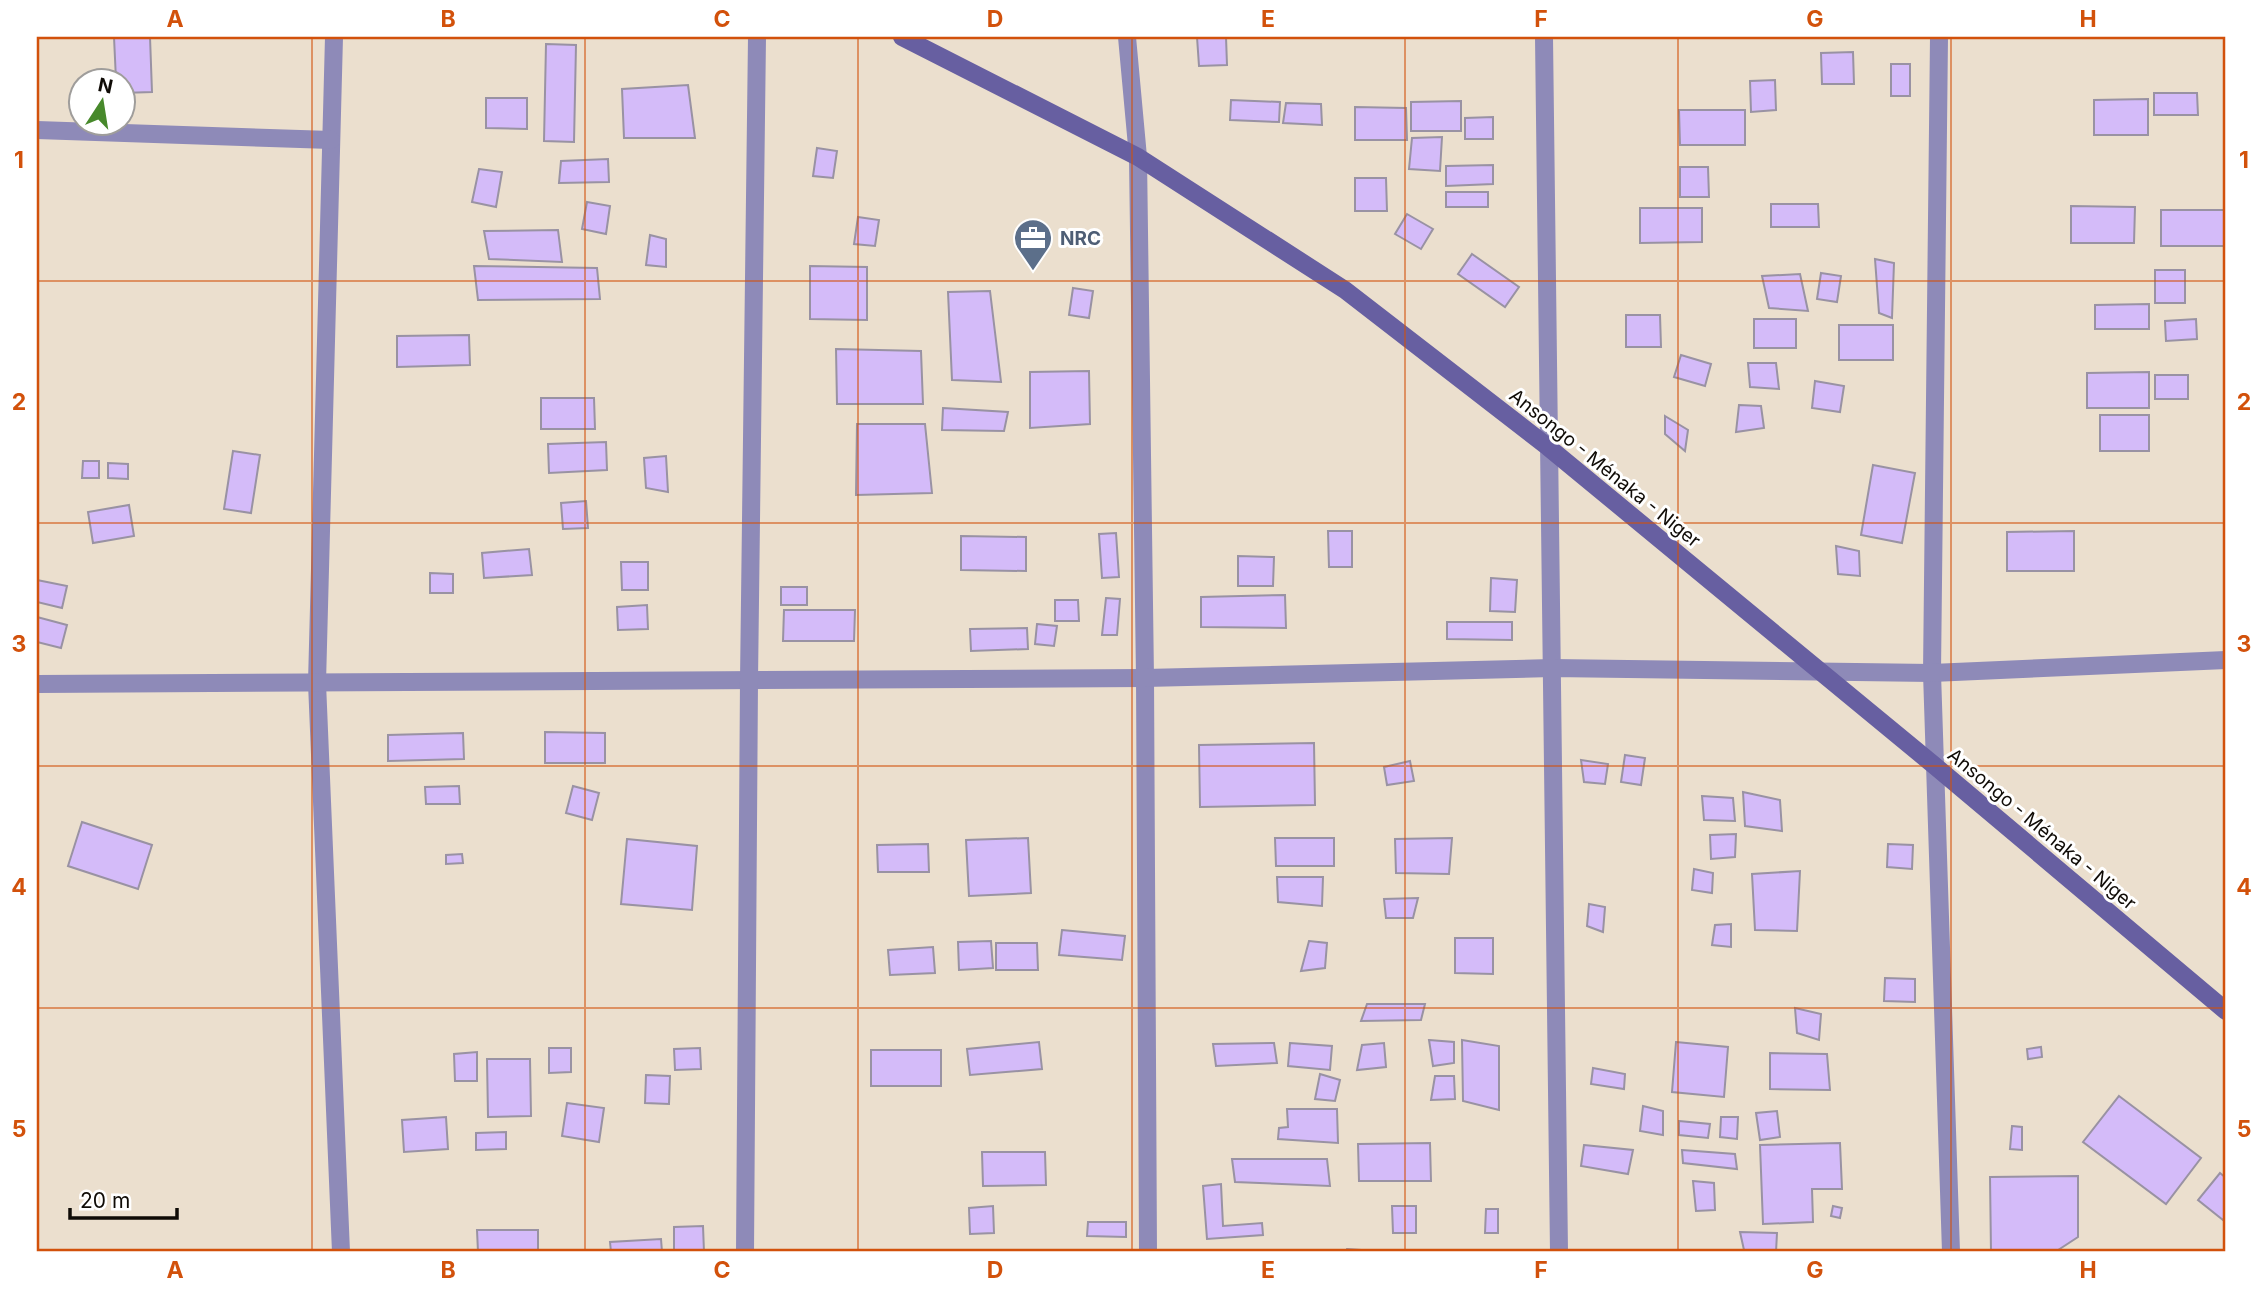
<svg xmlns="http://www.w3.org/2000/svg" width="2263" height="1289" font-family="Inter,sans-serif">
	<style>
		.building { fill: #d4bbf9; stroke: #9992a3; stroke-width: 2 }
		.lines { fill: none; stroke-linecap: round; stroke-linejoin: round }
		.minor { stroke: #8e8ab8; stroke-width: 18 }
		.secondary { stroke: #675fa1; stroke-width: 18 }
		.grid { fill: none; stroke: #d2510b; stroke-width: 2; stroke-opacity: 0.55 }
		.labels { text-anchor: middle; dominant-baseline: central; stroke-width: 6; stroke-linejoin: round; paint-order: stroke }
		.service-label { font-size: 19px; font-weight: bold; fill: #4e5e75; stroke: #fff; text-anchor: start }
		.street-label { font-size: 19px; fill: #0f0b06; stroke: #fff }
		.neatline { fill: none; stroke: #d2510b; stroke-width: 2.5 }
		.grid-label { font-size: 23px; text-anchor: middle; font-weight: bold; fill: #d2510b }
	</style>
	<rect width="100%" height="100%" fill="#ebdfce"/>
	<g class="building">
		<polygon points="114,37 150,37 152,92 122,93 122,80 116,80"/>
		<polygon points="1197,37 1226,37 1227,65 1199,66"/>
		<polygon points="546,44 576,45 574,142 544,141"/>
		<polygon points="1853,52 1854,84 1822,84 1821,53"/>
		<rect x="1891" y="64" width="19" height="32"/>
		<polygon points="1775,80 1776,110 1751,112 1750,81"/>
		<polygon points="688,85 695,138 624,138 622,89"/>
		<polygon points="2154,93 2197,93 2198,115 2154,115"/>
		<polygon points="486,98 527,98 527,129 486,128"/>
		<polygon points="2148,99 2148,135 2094,135 2094,100"/>
		<polygon points="1231,100 1280,102 1279,122 1230,120"/>
		<polygon points="1461,101 1461,131 1411,131 1411,102"/>
		<polygon points="1286,103 1321,104 1322,125 1283,123"/>
		<polygon points="1355,107 1406,108 1407,140 1355,140"/>
		<polygon points="1679,110 1745,110 1745,145 1680,145"/>
		<polygon points="1493,117 1493,139 1465,139 1465,118"/>
		<polygon points="1442,137 1440,171 1409,169 1412,138"/>
		<polygon points="817,148 837,151 833,178 813,176"/>
		<polygon points="608,159 609,182 559,183 561,161"/>
		<polygon points="1493,165 1493,184 1446,186 1446,166"/>
		<polygon points="1680,167 1708,167 1709,197 1680,197"/>
		<polygon points="479,169 502,172 496,207 472,202"/>
		<polygon points="1355,178 1386,178 1387,211 1355,211"/>
		<rect x="1446" y="192" width="42" height="15"/>
		<polygon points="587,202 610,206 606,234 582,229"/>
		<polygon points="1771,204 1818,204 1819,227 1771,227"/>
		<polygon points="2071,206 2135,207 2134,243 2071,243"/>
		<polygon points="1640,208 1702,208 1702,242 1640,243"/>
		<rect x="2161" y="210" width="65" height="36"/>
		<polygon points="1407,214 1433,229 1421,249 1395,234"/>
		<polygon points="858,217 879,220 875,246 854,244"/>
		<polygon points="558,230 562,262 489,259 484,231"/>
		<polygon points="650,235 666,239 666,267 646,265"/>
		<polygon points="1472,254 1519,287 1505,307 1458,274"/>
		<polygon points="1875,259 1894,263 1892,318 1879,313"/>
		<polygon points="474,266 597,268 600,299 478,300"/>
		<polygon points="810,266 867,267 867,320 810,319"/>
		<rect x="2155" y="270" width="30" height="33"/>
		<polygon points="1821,273 1841,276 1837,302 1817,299"/>
		<polygon points="1800,274 1808,311 1769,308 1762,276"/>
		<polygon points="1073,288 1093,291 1089,318 1069,315"/>
		<polygon points="990,291 1001,382 952,380 948,292"/>
		<polygon points="2149,304 2149,329 2095,329 2095,305"/>
		<polygon points="1626,315 1660,315 1661,347 1626,347"/>
		<rect x="1754" y="319" width="42" height="29"/>
		<polygon points="2196,319 2197,339 2166,341 2165,321"/>
		<rect x="1839" y="325" width="54" height="35"/>
		<polygon points="469,335 470,365 397,367 397,336"/>
		<polygon points="836,349 921,351 923,404 837,404"/>
		<polygon points="1681,355 1711,364 1705,386 1674,377"/>
		<polygon points="1748,363 1776,363 1779,389 1750,387"/>
		<polygon points="1089,371 1090,424 1030,428 1030,372"/>
		<polygon points="2149,372 2149,408 2087,408 2087,373"/>
		<rect x="2155" y="375" width="33" height="24"/>
		<polygon points="1815,381 1844,386 1840,412 1812,408"/>
		<polygon points="541,398 594,398 595,429 541,429"/>
		<polygon points="1739,405 1761,406 1764,428 1736,432"/>
		<polygon points="943,408 1008,412 1004,431 942,430"/>
		<rect x="2100" y="415" width="49" height="36"/>
		<polygon points="1665,416 1688,430 1685,451 1665,434"/>
		<polygon points="857,424 925,424 932,493 856,495"/>
		<polygon points="606,442 607,470 549,473 548,444"/>
		<polygon points="233,451 260,455 251,513 224,509"/>
		<polygon points="666,456 668,492 646,488 644,458"/>
		<polygon points="83,461 99,461 99,478 82,478"/>
		<polygon points="108,463 128,464 128,479 108,478"/>
		<polygon points="1873,465 1915,473 1902,543 1861,535"/>
		<polygon points="586,501 588,528 563,529 561,503"/>
		<polygon points="129,505 134,536 93,543 88,512"/>
		<polygon points="1328,531 1352,531 1352,567 1329,567"/>
		<polygon points="2074,531 2074,571 2007,571 2007,532"/>
		<polygon points="1116,533 1119,577 1102,578 1099,534"/>
		<polygon points="961,536 1026,537 1026,571 961,570"/>
		<polygon points="1836,546 1859,551 1860,576 1838,574"/>
		<polygon points="529,549 532,575 484,578 482,553"/>
		<polygon points="1238,556 1274,557 1273,586 1238,586"/>
		<polygon points="621,562 648,562 648,590 622,590"/>
		<polygon points="430,573 453,574 453,593 430,593"/>
		<polygon points="1491,578 1517,580 1515,612 1490,611"/>
		<polygon points="37,580 67,586 62,608 37,602"/>
		<rect x="781" y="587" width="26" height="18"/>
		<polygon points="1285,595 1286,628 1201,627 1201,597"/>
		<polygon points="1106,598 1120,599 1117,635 1102,635"/>
		<polygon points="1055,600 1078,600 1079,621 1055,621"/>
		<polygon points="647,605 648,629 618,630 617,607"/>
		<polygon points="784,610 855,610 854,641 783,641"/>
		<polygon points="37,617 67,625 61,648 37,642"/>
		<polygon points="1447,622 1512,622 1512,640 1447,639"/>
		<polygon points="1037,624 1057,626 1054,646 1035,644"/>
		<polygon points="1027,628 1028,649 971,651 970,629"/>
		<polygon points="545,732 605,733 605,763 545,763"/>
		<polygon points="463,733 464,759 388,761 388,735"/>
		<polygon points="1314,743 1315,805 1200,807 1199,745"/>
		<polygon points="1625,755 1645,758 1641,785 1621,782"/>
		<polygon points="1581,760 1608,764 1605,784 1584,782"/>
		<polygon points="1410,761 1414,781 1387,785 1384,767"/>
		<polygon points="459,786 460,804 426,804 425,787"/>
		<polygon points="573,786 599,793 592,820 566,813"/>
		<polygon points="1743,792 1780,800 1782,831 1745,826"/>
		<polygon points="1702,796 1733,798 1735,821 1704,820"/>
		<polygon points="82,822 152,845 138,889 68,866"/>
		<polygon points="1736,834 1735,857 1711,859 1710,835"/>
		<polygon points="1028,838 1031,893 969,896 966,840"/>
		<polygon points="1275,838 1334,838 1334,866 1276,866"/>
		<polygon points="1452,838 1449,874 1396,873 1395,839"/>
		<polygon points="627,839 697,846 692,910 621,904"/>
		<polygon points="928,844 929,872 878,872 877,845"/>
		<polygon points="1888,844 1913,845 1912,869 1887,867"/>
		<polygon points="462,854 463,863 446,864 446,855"/>
		<polygon points="1694,869 1713,873 1712,893 1692,890"/>
		<polygon points="1800,871 1797,931 1755,930 1752,874"/>
		<polygon points="1277,877 1323,877 1322,906 1278,902"/>
		<polygon points="1418,898 1413,918 1386,918 1384,899"/>
		<polygon points="1589,904 1605,907 1603,932 1587,926"/>
		<polygon points="1731,924 1731,947 1712,945 1715,925"/>
		<polygon points="1062,930 1125,936 1122,960 1059,955"/>
		<polygon points="1455,938 1493,938 1493,974 1455,973"/>
		<polygon points="991,941 993,968 959,970 958,942"/>
		<polygon points="1309,941 1327,943 1325,968 1301,971"/>
		<polygon points="996,943 1037,943 1038,970 996,970"/>
		<polygon points="933,947 935,973 890,975 888,950"/>
		<polygon points="1885,978 1915,979 1915,1002 1884,1001"/>
		<polygon points="1367,1004 1425,1004 1421,1020 1361,1021"/>
		<polygon points="1795,1008 1821,1014 1819,1040 1797,1033"/>
		<polygon points="1429,1040 1454,1042 1454,1063 1433,1066"/>
		<polygon points="1462,1040 1499,1046 1499,1110 1463,1101"/>
		<polygon points="1039,1042 1042,1069 970,1075 967,1049"/>
		<polygon points="1676,1042 1728,1047 1724,1097 1672,1092"/>
		<polygon points="1274,1043 1277,1063 1216,1066 1213,1044"/>
		<polygon points="1290,1043 1332,1046 1330,1070 1288,1066"/>
		<polygon points="1384,1043 1386,1067 1357,1070 1362,1045"/>
		<polygon points="2041,1047 2042,1057 2028,1059 2027,1049"/>
		<polygon points="549,1048 571,1048 571,1072 549,1073"/>
		<polygon points="700,1048 701,1069 675,1070 674,1049"/>
		<rect x="871" y="1050" width="70" height="36"/>
		<polygon points="477,1052 477,1081 455,1081 454,1054"/>
		<polygon points="1770,1053 1827,1054 1830,1090 1770,1089"/>
		<polygon points="487,1059 530,1059 531,1116 488,1117"/>
		<polygon points="1593,1068 1625,1074 1624,1089 1591,1084"/>
		<polygon points="1320,1074 1340,1080 1335,1101 1315,1099"/>
		<polygon points="646,1075 670,1076 669,1104 645,1103"/>
		<polygon points="1435,1076 1454,1076 1455,1099 1431,1100"/>
		<polygon points="2119,1096 2201,1158 2166,1204 2083,1142"/>
		<polygon points="567,1103 604,1108 599,1142 562,1136"/>
		<polygon points="1643,1106 1663,1111 1663,1135 1640,1131"/>
		<polygon points="1287,1109 1337,1109 1338,1143 1278,1139 1279,1128 1288,1127"/>
		<polygon points="1777,1111 1780,1137 1760,1140 1756,1113"/>
		<polygon points="446,1117 448,1149 404,1152 402,1120"/>
		<polygon points="1721,1117 1738,1117 1737,1139 1720,1137"/>
		<polygon points="1679,1121 1710,1124 1708,1138 1679,1135"/>
		<polygon points="2012,1126 2022,1127 2022,1150 2010,1149"/>
		<polygon points="506,1132 506,1149 476,1150 476,1133"/>
		<polygon points="1430,1143 1431,1181 1359,1181 1358,1144"/>
		<polygon points="1840,1143 1842,1189 1812,1189 1813,1222 1763,1224 1760,1145"/>
		<polygon points="1584,1145 1633,1150 1628,1174 1581,1166"/>
		<polygon points="1682,1150 1735,1154 1737,1169 1683,1163"/>
		<polygon points="982,1152 1045,1152 1046,1185 983,1186"/>
		<polygon points="1232,1159 1327,1159 1330,1186 1235,1182"/>
		<polygon points="2220,1173 2226,1178 2226,1215 2223,1220 2198,1200"/>
		<polygon points="2078,1176 2078,1237 2055,1252 1991,1252 1990,1177"/>
		<polygon points="1693,1181 1714,1183 1715,1210 1696,1211"/>
		<polygon points="1221,1184 1223,1226 1262,1223 1263,1235 1207,1239 1203,1186"/>
		<polygon points="993,1206 994,1233 970,1234 969,1208"/>
		<polygon points="1392,1206 1416,1206 1416,1233 1393,1233"/>
		<polygon points="1833,1206 1842,1208 1840,1218 1831,1216"/>
		<polygon points="1486,1209 1498,1209 1498,1233 1485,1233"/>
		<polygon points="1088,1222 1126,1222 1126,1237 1087,1236"/>
		<polygon points="703,1226 704,1252 674,1252 674,1227"/>
		<polygon points="477,1230 538,1230 538,1252 478,1252"/>
		<polygon points="1740,1232 1777,1233 1776,1252 1744,1250"/>
		<polygon points="661,1239 662,1252 611,1252 610,1242"/>
		<polygon points="1347,1249 1390,1252 1346,1252"/>
	</g>
	<g class="lines">
		<g class="minor">
			<polyline points="334,37 317,683 341,1252"/>
			<polyline points="1127,37 1138,157 1145,678 1148,1252"/>
			<polyline points="1544,37 1559,1252"/>
			<polyline points="1939,37 1932,673 1951,1252"/>
			<polyline points="37,130 331,140"/>
			<polyline points="37,684 1145,678 1552,668 1932,673 2226,660"/>
			<polyline points="745,1252 749,681 757,37"/>
		</g>
		<polyline class="secondary" points="902,37 1138,157 1345,290 1548,447 1935,766 2226,1011"/>
	</g>
	<path class="grid" d="M312,37v1215M585,37v1215M858,37v1215M1132,37v1215M1405,37v1215M1678,37v1215M1951,37v1215M37,281h2189M37,523h2189M37,766h2189M37,1008h2189"/>
	<defs>
		<symbol id="office-pin" viewBox="-11 -11 22 30"><path d="M0 17L-7.5 6A9.5 9.5 0 1 1 7.5 6Z" fill="#5c6f8a" stroke="#fff"/><path d="M-6-3h4V-5.5h4V-3h4V5H-6ZM-1-4.5V-3h2v-1.5ZM-6 0V1H6V0Z" fill="#fff"/></symbol>
	</defs>
	<g fill-rule="evenodd">
		<use href="#office-pin" x="1011" y="216" width="44" height="60"/>
	</g>
	<g class="labels">
		<g class="service-label">
			<text x="1060" y="238">NRC</text>
		</g>
		<g class="street-label">
			<text transform="translate(1605 468) rotate(39)">Ansongo - Ménaka - Niger</text>
			<text transform="translate(2042 829) rotate(40)">Ansongo - Ménaka - Niger</text>
		</g>
	</g>
	<rect width="2263" height="1289" fill="none" stroke="#ffffff" stroke-width="77"/>
	<g transform="translate(102 102) rotate(12)"><circle r="33" fill="#ffffff" stroke="#9f9d9b" stroke-width="2"/>
	<path d="M0-5L12 26L0 18L-12 26Z" fill="#47892b"/>
	<text y="-10" font-size="19" font-weight="bold" text-anchor="middle" fill="#0f0b06">N</text>
	</g>
	<path d="M70 1208v10h107v-10" fill="none" stroke="#0f0b06" stroke-width="3.5"/>
	<text x="80" y="1208" font-size="21" fill="#0f0b06" stroke="#ffffff" stroke-width="5" paint-order="stroke">20 m</text>
	<rect x="38" y="38" width="2186" height="1212" class="neatline"/>
	<g class="grid-label">
		<text x="175" y="27">A</text>
		<text x="448" y="27">B</text>
		<text x="722" y="27">C</text>
		<text x="995" y="27">D</text>
		<text x="1268" y="27">E</text>
		<text x="1541" y="27">F</text>
		<text x="1815" y="27">G</text>
		<text x="2088" y="27">H</text>
		<text x="19" y="168">1</text>
		<text x="2244" y="168">1</text>
		<text x="19" y="410">2</text>
		<text x="2244" y="410">2</text>
		<text x="19" y="652">3</text>
		<text x="2244" y="652">3</text>
		<text x="19" y="895">4</text>
		<text x="2244" y="895">4</text>
		<text x="19" y="1137">5</text>
		<text x="2244" y="1137">5</text>
		<text x="175" y="1278">A</text>
		<text x="448" y="1278">B</text>
		<text x="722" y="1278">C</text>
		<text x="995" y="1278">D</text>
		<text x="1268" y="1278">E</text>
		<text x="1541" y="1278">F</text>
		<text x="1815" y="1278">G</text>
		<text x="2088" y="1278">H</text>
	</g>
</svg>
